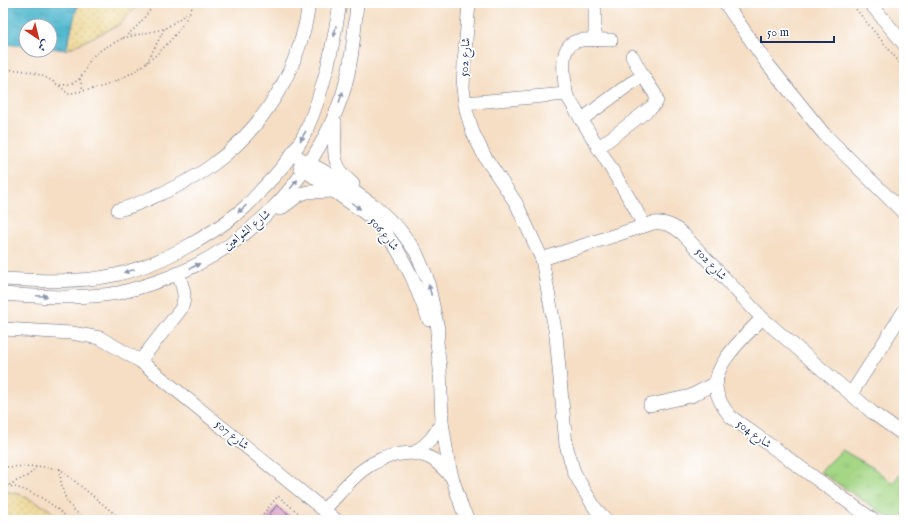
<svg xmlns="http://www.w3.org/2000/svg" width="907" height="523" font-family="'IM FELL English',Amiri,serif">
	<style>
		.sand { fill: url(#sand-dots); stroke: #84847e }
		.park { fill: url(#park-tufts); stroke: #608272 }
		.water { fill: url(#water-ripples); stroke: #357396 }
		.building { fill: #d596c2 }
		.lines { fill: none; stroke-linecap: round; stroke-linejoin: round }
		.minor-casing { stroke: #676c82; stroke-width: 14 }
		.path { stroke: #676c82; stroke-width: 1.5; stroke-dasharray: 1 3; stroke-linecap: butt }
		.minor { stroke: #fff; stroke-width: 13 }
		.oneway { fill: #8d97ae }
		.labels { text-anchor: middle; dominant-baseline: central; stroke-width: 3.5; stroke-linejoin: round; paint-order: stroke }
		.street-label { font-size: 12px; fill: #1b2f5e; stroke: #fff }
	</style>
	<defs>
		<pattern id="sand-dots" width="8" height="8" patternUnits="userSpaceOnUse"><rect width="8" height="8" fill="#eeda9e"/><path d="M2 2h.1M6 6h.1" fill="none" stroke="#ccbb8a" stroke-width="1.8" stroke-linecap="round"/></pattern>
		<pattern id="park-tufts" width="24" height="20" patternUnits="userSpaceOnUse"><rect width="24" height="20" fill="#a4d685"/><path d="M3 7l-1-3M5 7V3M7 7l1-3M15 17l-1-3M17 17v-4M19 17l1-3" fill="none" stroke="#8db875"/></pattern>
		<pattern id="water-ripples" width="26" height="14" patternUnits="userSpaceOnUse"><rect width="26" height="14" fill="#4fb7cd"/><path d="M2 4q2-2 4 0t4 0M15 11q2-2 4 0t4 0" fill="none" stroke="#4195aa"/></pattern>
	</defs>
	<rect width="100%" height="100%" fill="#fff"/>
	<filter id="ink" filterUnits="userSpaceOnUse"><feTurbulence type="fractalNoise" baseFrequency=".025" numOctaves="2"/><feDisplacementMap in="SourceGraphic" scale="8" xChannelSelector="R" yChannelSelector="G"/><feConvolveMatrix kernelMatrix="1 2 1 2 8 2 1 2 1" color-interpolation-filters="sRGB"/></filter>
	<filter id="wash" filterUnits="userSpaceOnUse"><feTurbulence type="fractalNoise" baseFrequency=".012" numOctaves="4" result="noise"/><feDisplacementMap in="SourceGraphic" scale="16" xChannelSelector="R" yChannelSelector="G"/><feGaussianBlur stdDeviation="0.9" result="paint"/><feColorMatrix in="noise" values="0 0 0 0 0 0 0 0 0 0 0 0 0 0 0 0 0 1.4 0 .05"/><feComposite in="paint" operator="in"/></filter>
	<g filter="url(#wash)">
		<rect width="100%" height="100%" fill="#f5dec4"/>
		<g class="sand">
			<polygon points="78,3 140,3 119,25 66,50"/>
			<polygon points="3,491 19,494 49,509 60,520 3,520"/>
		</g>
		<polygon class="park" points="842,450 872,467 893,483 904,469 904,520 893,520 820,472"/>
		<polygon class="water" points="3,3 78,3 66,50 50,48 50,26 26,26 26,46 3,44"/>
		<g id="blocks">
			<polygon class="building" points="277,505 296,520 265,520"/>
		</g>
	</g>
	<g filter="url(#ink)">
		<use href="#blocks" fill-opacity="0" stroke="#676c82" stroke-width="1"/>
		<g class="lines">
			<defs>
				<g id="minor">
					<polyline points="469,3 464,64 463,88 466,110 473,133 485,157 516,203 542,259 556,335 566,445 574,472 584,490 595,508 606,520"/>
					<polyline points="725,3 766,62 824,134 904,213"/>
					<polyline points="870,3 904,44"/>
					<polyline points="595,40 595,11"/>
					<polyline points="632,56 643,76"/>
					<path d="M566,94c-1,-15 -9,-48 11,-53 10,-3 23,-1 34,-1"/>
					<polyline points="465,103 566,94 635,208 644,226"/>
					<polyline points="581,120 631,83 643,76 655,94 657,101 653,106 598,148"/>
					<path d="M335,122c0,27 -6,43 18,62"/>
					<polyline points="292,154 327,173 375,206 400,230 416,252 427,278 438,329 437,342 440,369 442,422 448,461 452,477 462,508 468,520"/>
					<polyline points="300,167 369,216 380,226 397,249 412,277 429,320"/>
					<polyline points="280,209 299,195 307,192 335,191"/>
					<path d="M118,210c14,-3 26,-9 40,-15 18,-8 37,-17 53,-29 53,-38 90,-99 98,-163"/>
					<path d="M542,259l111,-36c14,-1 21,3 31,12l78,83 111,95 31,22"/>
					<path d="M3,279c37,2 76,4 112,-4 44,-10 93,-37 128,-66 7,-6 13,-13 19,-20 17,-17 33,-35 44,-58 18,-41 27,-84 34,-128"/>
					<path d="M3,294c38,3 77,5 115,-1 13,-3 26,-7 38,-11 88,-30 156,-99 186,-186 10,-30 12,-62 15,-93"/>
					<path d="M762,318c-15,17 -48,44 -46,69 1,11 8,22 15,30l142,103"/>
					<polyline points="3,329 72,333 100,338 140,361 159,376 336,520"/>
					<path d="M140,361l41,-52c6,-14 2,-21 -3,-35"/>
					<polyline points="851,394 904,311"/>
					<polyline points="650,405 691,396 717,382"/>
					<path d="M414,453c13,-9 21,-17 28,-31"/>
					<path d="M324,510c24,-26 40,-51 77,-56 12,-2 23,0 33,6 6,5 12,11 18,17"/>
				</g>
			</defs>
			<use href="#minor" class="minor-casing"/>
			<g class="path">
				<polyline points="851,3 904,68"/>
				<polyline points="123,38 159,30 166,28 189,12"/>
				<polyline points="147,62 165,28"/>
				<path d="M3,70c25,-2 48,6 65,24 12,-3 24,-4 36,-8 39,-14 74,-45 90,-83"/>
				<polyline points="80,79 83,90"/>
				<path d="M60,85c6,0 15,-1 20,-7 7,-8 6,-17 17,-25 7,-6 16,-9 24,-14 14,-8 25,-23 34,-36"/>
				<polyline points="3,467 37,466 60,469 122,520"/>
				<path d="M60,469c1,24 6,37 26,51"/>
				<polyline points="9,485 29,475 37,466"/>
				<path d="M3,486c22,-1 52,18 66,34"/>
				<polyline points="258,520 278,496 307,520"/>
			</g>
			<use href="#minor" class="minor"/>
		</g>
		<defs><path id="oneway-solid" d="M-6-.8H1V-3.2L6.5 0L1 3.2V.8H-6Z"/></defs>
		<g class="oneway">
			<use href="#oneway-solid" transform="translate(335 31) rotate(100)"/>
			<use href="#oneway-solid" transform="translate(341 97) rotate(-71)"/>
			<use href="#oneway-solid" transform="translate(303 136) rotate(119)"/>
			<use href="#oneway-solid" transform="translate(294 184) rotate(-51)"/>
			<use href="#oneway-solid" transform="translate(356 206) rotate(36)"/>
			<use href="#oneway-solid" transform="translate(242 209) rotate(139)"/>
			<use href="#oneway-solid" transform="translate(195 266) rotate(-28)"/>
			<use href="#oneway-solid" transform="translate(129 271) rotate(165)"/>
			<use href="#oneway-solid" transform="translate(430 290) rotate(-104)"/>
			<use href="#oneway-solid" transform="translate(42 296) rotate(2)"/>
		</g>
	</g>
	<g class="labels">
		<g class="street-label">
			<text transform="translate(465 57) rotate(-87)">شارع 502</text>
			<text transform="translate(247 230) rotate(-39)">شارع الشواهين</text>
			<text transform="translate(384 234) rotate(51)">شارع 506</text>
			<text transform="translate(711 264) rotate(47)">شارع 502</text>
			<text transform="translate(754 434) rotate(36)">شارع 504</text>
			<text transform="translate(232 435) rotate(39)">شارع 507</text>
		</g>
	</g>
	<rect width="907" height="523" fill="none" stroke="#fff" stroke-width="16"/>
	<g transform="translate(38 38) rotate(145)"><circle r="19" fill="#ffffff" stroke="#a4acbf"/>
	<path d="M0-3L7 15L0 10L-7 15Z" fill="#c8321e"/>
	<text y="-6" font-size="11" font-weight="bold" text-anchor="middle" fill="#1b2f5e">ش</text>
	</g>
	<path d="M761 36v6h73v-6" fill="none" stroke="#1b2f5e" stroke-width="2"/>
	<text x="767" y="36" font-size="12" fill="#1b2f5e" stroke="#ffffff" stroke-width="3" paint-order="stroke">50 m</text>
</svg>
